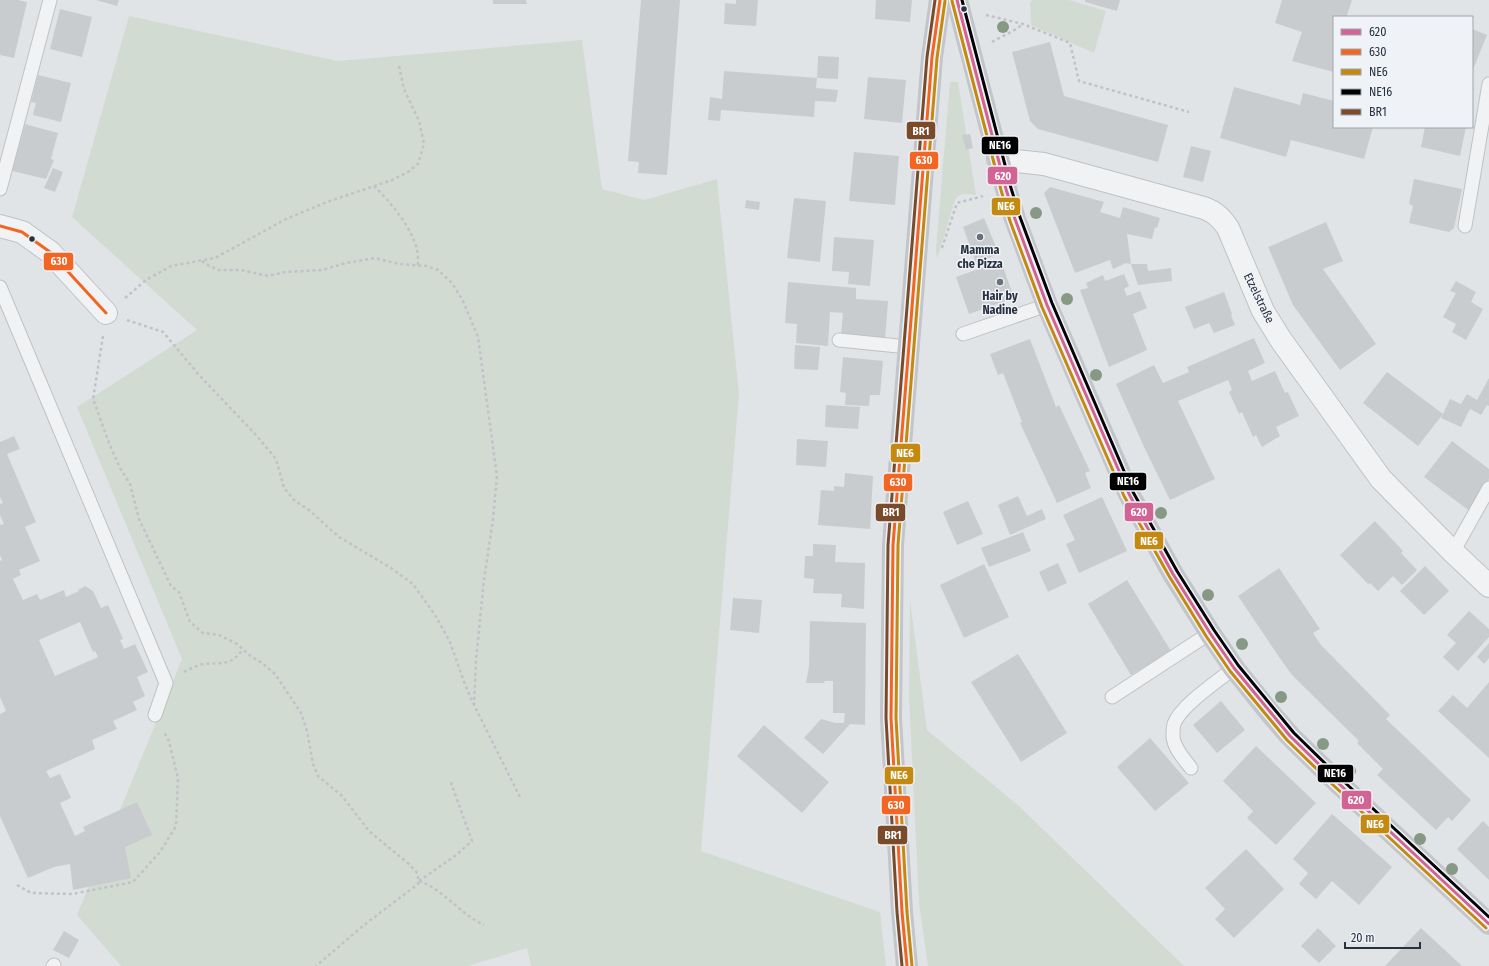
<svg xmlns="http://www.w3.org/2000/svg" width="1489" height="966" font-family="'Fira Sans Condensed',sans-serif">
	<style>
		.green { fill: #d2dbd2 }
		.building { fill: #c9cccf; fill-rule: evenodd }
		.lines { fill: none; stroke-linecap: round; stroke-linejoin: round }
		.lane-casing { stroke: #bfc2c5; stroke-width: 15 }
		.street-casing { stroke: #bfc2c5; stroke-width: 24 }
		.path { stroke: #c0c2c7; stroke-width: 2.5; stroke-dasharray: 3 3; stroke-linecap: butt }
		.lane { stroke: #f1f2f3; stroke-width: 13 }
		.street { stroke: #f1f2f3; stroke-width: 22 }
		.secondary { stroke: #c2c5c9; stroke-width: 22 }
		.bus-1-casing { stroke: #eff2f6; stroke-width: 6 }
		.bus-2-casing { stroke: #eff2f6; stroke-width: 6 }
		.bus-3-casing { stroke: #eff2f6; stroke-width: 6 }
		.bus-4-casing { stroke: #eff2f6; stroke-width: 6 }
		.bus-5-casing { stroke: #eff2f6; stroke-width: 6 }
		.bus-1 { stroke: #d26395; stroke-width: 3 }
		.bus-2 { stroke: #f26522; stroke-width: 3 }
		.bus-3 { stroke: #c38910; stroke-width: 3 }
		.bus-4 { stroke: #000; stroke-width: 3 }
		.bus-5 { stroke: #7a4b2a; stroke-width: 3 }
		.tree { fill: #879985 }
		.bus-dot { fill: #283140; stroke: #eff2f6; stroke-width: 1.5 }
		.poi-dot { fill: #69707a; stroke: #eff2f6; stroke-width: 1.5 }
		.labels { text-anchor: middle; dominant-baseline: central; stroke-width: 3; stroke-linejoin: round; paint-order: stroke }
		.poi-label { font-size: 12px; font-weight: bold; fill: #283140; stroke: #eff2f6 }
		.street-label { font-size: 12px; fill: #283140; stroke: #eff2f6 }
		.line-badge { stroke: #eff2f6; stroke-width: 1.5 }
		.badge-label { font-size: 11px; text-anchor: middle; font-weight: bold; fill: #fff }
	</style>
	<rect width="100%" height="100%" fill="#e1e4e7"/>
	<g class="green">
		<polygon points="1032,0 1069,0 1106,11 1094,53 1031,25 1030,3"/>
		<polygon points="129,16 338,61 582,40 602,189 644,200 717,179 739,394 701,851 880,912 886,966 531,966 527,948 468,966 121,966 77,915 182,659 77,407 197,330 72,217"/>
		<path d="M950,82h8l18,113c-9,-1 -16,-3 -21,5l-18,59 -1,-10z"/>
		<polygon points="910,600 927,730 1020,807 1184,966 928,966 919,903 909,697"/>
	</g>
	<g class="building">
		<polygon points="0,0 18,0 27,2 14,58 0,55"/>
		<polygon points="96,0 119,0 117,6"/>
		<polygon points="493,0 526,0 527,4 493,4"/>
		<polygon points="641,0 680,0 667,175 638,173 639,162 628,161"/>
		<polygon points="736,0 758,0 756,26 724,24 725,3 736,4"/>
		<polygon points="876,0 912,0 910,22 875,19"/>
		<polygon points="1085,0 1120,0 1117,11 1085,2"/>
		<polygon points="1282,0 1352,0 1347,15 1353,17 1334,17 1334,72 1292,61 1302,32 1275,23"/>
		<polygon points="60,9 92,17 82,57 50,49"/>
		<polygon points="1472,29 1487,35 1472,72"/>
		<polygon points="1050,42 1064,96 1168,125 1158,162 1038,129 1030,121 1012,52"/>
		<polygon points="818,56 839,57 838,79 817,78"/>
		<polygon points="724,71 817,78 816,88 838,90 836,102 815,101 814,117 721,110 720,121 708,120 710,97 722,99"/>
		<polygon points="38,75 71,83 61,122 33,115 36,103 31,102"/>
		<polygon points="868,77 906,80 902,123 864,119"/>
		<polygon points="1234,87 1300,105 1303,93 1334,101 1334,127 1373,127 1364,159 1291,140 1286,157 1220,138"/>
		<polygon points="25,124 58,133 51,159 54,160 46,179 12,171"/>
		<polygon points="1425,127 1466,127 1460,156 1421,147"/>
		<polygon points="970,134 973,148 966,150 962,135"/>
		<polygon points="1191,146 1211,151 1203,182 1183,177"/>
		<polygon points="854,152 899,156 895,205 849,201"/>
		<polygon points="53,168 63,172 55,192 44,188"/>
		<polygon points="1414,179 1462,189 1454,228 1449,232 1409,223 1413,206 1409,204"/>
		<polygon points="1050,187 1104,202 1100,212 1120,218 1123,207 1160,218 1157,228 1155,227 1152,239 1127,234 1131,264 1126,263 1113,269 1110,260 1075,273 1044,193"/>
		<polygon points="794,198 826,201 820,262 787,258"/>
		<polygon points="746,200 760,202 759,210 745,208"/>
		<polygon points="984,218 999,254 976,263 963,227"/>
		<polygon points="1326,222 1343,261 1323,269 1376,344 1340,370 1293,305 1268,247"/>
		<polygon points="834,237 874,240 870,286 848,284 849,272 832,271"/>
		<polygon points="1001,261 1014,298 969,314 956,277"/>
		<polygon points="1131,264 1147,264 1148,271 1171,268 1172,281 1138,285"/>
		<polygon points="1124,274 1129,286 1124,289 1127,296 1140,291 1147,308 1133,314 1147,350 1109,367 1080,290 1088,288 1086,283 1103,275 1105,281"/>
		<polygon points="1456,281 1476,292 1471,302 1483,309 1466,340 1452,332 1456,324 1443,317 1456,293 1450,291"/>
		<polygon points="788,282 856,288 856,299 888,301 885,340 841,336 843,313 830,312 828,346 796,343 797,324 785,323"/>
		<polygon points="1224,292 1232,314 1231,315 1235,325 1214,333 1209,323 1194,329 1185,307"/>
		<polygon points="1254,338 1265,363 1248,371 1252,381 1275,371 1285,393 1288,392 1299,416 1276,427 1280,436 1262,447 1256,435 1253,437 1242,412 1239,414 1229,392 1232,390 1228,380 1178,401 1215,479 1170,500 1144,447 1116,384 1154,365 1163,383 1189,372 1187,367"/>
		<polygon points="1030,339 1056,407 1059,405 1090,471 1085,473 1091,488 1057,503 1020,423 1022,422 1003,373 998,375 990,354"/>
		<polygon points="795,345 820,347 818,370 794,369"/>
		<polygon points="843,357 883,361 880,395 870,395 869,406 845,405 846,393 840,392"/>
		<polygon points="1387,372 1443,414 1450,399 1461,404 1467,394 1477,400 1489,378 1489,406 1487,405 1481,415 1470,409 1461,427 1441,418 1443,414 1418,446 1363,403"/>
		<polygon points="826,405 860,407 858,429 825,427"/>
		<path d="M14,436l6,13 -13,5 29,68 -11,5 15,34 -21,9 2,5 -8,4 10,21 14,-6 3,6 24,-10 2,7 13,-6 -1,-1 7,-4 8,5 8,17 7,-3 15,34 -3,1 4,9 11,-5 13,28 -11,5 8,19 -12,6 4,8 -24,11 4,8 -25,11 3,9 -49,22 4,7 10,-4 11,24 -11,5 15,33 10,-5 -2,-4 54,-25 15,33 -27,12 6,31 -58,12 -3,-26 -16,3 -26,11 -28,-62v-102l6,-3 -6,-14v-136l2,-1 -2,-5v-30l4,-1 -4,-9v-11l3,-1 -3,-6v-55zM80,622l13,30 2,-1 3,6 -43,19 -16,-36z"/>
		<polygon points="797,439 828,441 826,467 796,465"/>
		<polygon points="1452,441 1489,469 1489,479 1471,512 1424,477"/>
		<polygon points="845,473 873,476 870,529 818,525 821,490 834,491 834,486 844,487"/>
		<polygon points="1018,496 1027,516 1042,509 1046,519 1010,535 998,505"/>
		<polygon points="1102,497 1127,551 1079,573 1066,544 1075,540 1063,515"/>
		<polygon points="968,501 983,534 957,545 943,512"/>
		<polygon points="1375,521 1403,551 1401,553 1417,570 1402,585 1393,576 1378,591 1370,583 1368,584 1340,555"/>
		<polygon points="1023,532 1031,551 989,567 981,548"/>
		<polygon points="813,544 836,545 835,562 865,563 864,609 841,607 842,594 813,593 814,579 804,578 805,556 813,556"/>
		<polygon points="1058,563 1067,583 1048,592 1039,572"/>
		<polygon points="984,564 1009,617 964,638 940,585"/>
		<polygon points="1425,566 1449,591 1424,615 1400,591"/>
		<polygon points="1279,568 1320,629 1313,633 1321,645 1390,715 1386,719 1471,800 1452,821 1448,817 1436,830 1377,775 1383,769 1357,743 1359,741 1292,675 1279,657 1238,596"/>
		<polygon points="1127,580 1171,651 1131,675 1088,604"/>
		<polygon points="733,598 762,600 759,633 730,630"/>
		<polygon points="1469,611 1489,629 1489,637 1458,671 1443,657 1456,643 1447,635"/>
		<polygon points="810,621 866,623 865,725 850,724 823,754 804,738 821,719 835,723 844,723 845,713 833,713 833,681 825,681 824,683 806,683 809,666"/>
		<polygon points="1489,643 1489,658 1484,664 1477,657"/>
		<polygon points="1018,654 1067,733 1021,762 971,682"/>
		<polygon points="1489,682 1489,758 1438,711 1453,695 1467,708"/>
		<polygon points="1221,701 1245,730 1217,753 1193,725"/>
		<polygon points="764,725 829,782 802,813 737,756"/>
		<polygon points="1150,738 1189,783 1155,811 1117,767"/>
		<polygon points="1256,746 1316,803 1276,845 1247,818 1253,811 1223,781"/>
		<polygon points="1332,814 1392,867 1359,905 1332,881 1316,899 1299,884 1308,873 1293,859"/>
		<polygon points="1483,821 1489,827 1489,880 1457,849"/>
		<polygon points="1246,849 1284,889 1234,938 1215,919 1225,909 1205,888"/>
		<polygon points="1318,928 1336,946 1319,963 1301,946"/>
		<polygon points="1421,928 1462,966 1385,966"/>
		<polygon points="64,931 79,940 69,958 53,950"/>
	</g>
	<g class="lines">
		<defs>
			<g id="lane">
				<polyline points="0,189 50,0"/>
				<polyline points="1465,226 1489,84"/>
				<polyline points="0,287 166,683 155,715"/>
				<polyline points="963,334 1047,305"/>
				<polyline points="839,340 908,347"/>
				<polyline points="1453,552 1489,488"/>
				<polyline points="1112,697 1210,633"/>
				<path d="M1191,768c-7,-9 -17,-20 -18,-31 0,-4 0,-10 1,-13 6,-18 44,-43 60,-56"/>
				<polyline points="53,966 54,965"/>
			</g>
			<g id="street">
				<path d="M998,159l46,5 160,44c11,4 17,10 24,20l35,83 18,29 100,139 72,73 36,34"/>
				<polyline points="0,226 22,232 50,252 106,313"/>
			</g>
		</defs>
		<use href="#lane" class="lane-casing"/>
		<use href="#street" class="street-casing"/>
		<g class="path">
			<polyline points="986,15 1023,24 1070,43 1079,81 1189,112"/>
			<polyline points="992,42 1018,28 1022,24"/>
			<path d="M374,186c17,17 36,39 43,63 1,5 1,11 1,16"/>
			<polyline points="942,248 957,203 983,196"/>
			<polyline points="202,261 208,265 218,270 241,270 268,276 285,272 322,270 346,263 375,258 399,264 426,266 438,270 452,283 463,301 478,337 497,476 493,519 484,580 476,660 474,705"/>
			<polyline points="125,298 146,280 171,266 215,258 286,219 327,202 392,180 408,172 418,164 424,144 419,121 404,89 399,66"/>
			<polyline points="127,320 163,332 199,375 256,435 276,459 284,488 295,501 309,510 339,537 391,568 413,584 435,615 450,642 464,682 474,705 520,797"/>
			<polyline points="103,336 93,399 109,443 120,468 130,484 139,519 171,586 179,592 190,622 203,633 219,635 237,644 249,655 262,663 275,674 301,713 307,731 313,764 318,776 342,796 369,831 410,865 418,874 418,884 364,925 316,966"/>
			<path d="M184,672c6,-3 13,-7 20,-8 19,-2 26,3 39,-15"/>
			<polyline points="419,881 455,856 472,841 450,780"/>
			<path d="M419,881c24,8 41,33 65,44"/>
			<polyline points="17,885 31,893 72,894 133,882 160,852 176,826 178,779 169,741 164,732"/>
		</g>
		<use href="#lane" class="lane"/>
		<use href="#street" class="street"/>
		<g class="secondary">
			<polyline points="957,0 1006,189 1015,219 1047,305 1129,494 1173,574 1210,633 1234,668 1270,713 1290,736 1335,780 1489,924"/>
			<polyline points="907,966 902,912 891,718 893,545 932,57 940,0"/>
		</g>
		<defs>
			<polyline id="bus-1" points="957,0 1006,189 1015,219 1047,305 1129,494 1173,574 1210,633 1234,668 1290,736 1335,780 1489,924"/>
			<g id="bus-2">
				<polyline points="0,226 22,232 50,252 106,313"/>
				<polyline points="907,966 902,912 891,718 893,545 932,57 940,0"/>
			</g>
			<g id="bus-3">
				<polyline points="952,1 1001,190 1010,221 1042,307 1124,496 1169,576 1206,636 1230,671 1287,740 1332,784 1486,928"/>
				<polyline points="912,966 907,912 896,718 898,545 937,58 945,1"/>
			</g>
			<polyline id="bus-4" points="962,0 1011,188 1020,217 1052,303 1133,492 1177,571 1214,630 1238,665 1294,733 1338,776 1489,917"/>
			<polyline id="bus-5" points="902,966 897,912 886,718 888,545 927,57 935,0"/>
		</defs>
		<use href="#bus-1" class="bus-1-casing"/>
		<use href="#bus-2" class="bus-2-casing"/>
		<use href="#bus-3" class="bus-3-casing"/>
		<use href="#bus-4" class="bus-4-casing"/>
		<use href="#bus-5" class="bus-5-casing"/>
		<use href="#bus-1" class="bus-1"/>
		<use href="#bus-2" class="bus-2"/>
		<use href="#bus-3" class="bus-3"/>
		<use href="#bus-4" class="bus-4"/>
		<use href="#bus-5" class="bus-5"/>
	</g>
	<g class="tree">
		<circle cx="1003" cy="27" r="6"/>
		<circle cx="1036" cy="213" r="6"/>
		<circle cx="1067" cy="299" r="6"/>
		<circle cx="1096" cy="375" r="6"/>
		<circle cx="1161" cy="513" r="6"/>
		<circle cx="1208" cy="595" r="6"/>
		<circle cx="1242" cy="644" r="6"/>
		<circle cx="1281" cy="697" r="6"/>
		<circle cx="1323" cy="744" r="6"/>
		<circle cx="1350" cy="771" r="6"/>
		<circle cx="1420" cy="839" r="6"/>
		<circle cx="1452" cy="869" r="6"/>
	</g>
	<g class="bus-dot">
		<circle cx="964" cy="9" r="3.5"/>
		<circle cx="32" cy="239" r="3.5"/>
	</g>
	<g class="poi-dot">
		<circle cx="980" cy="237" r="4"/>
		<circle cx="1000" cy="282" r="4"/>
	</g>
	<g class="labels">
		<g class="poi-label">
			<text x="980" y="250">Mamma<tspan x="980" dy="14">che Pizza</tspan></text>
			<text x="1000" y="296">Hair by<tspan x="1000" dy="14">Nadine</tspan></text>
		</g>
		<g class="street-label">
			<text transform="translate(1259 298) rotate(64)">Etzelstraße</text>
		</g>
	</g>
	<g class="line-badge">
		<rect x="906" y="121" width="30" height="19" rx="4" fill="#7a4b2a"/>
		<rect x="981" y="136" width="38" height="19" rx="4" fill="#000"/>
		<rect x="909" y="151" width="30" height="19" rx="4" fill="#f26522"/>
		<rect x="987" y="166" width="31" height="19" rx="4" fill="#d26395"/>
		<rect x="991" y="197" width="30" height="19" rx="4" fill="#c38910"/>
		<rect x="43" y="252" width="31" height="19" rx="4" fill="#f26522"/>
		<rect x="890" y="443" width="31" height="20" rx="4" fill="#c38910"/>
		<rect x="1109" y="472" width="38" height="19" rx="4" fill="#000"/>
		<rect x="883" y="473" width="30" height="19" rx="4" fill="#f26522"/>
		<rect x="1124" y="502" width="30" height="20" rx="4" fill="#d26395"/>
		<rect x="875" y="503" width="31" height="19" rx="4" fill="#7a4b2a"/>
		<rect x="1134" y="531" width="30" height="19" rx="4" fill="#c38910"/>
		<rect x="1317" y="764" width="37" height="19" rx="4" fill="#000"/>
		<rect x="884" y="766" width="30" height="19" rx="4" fill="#c38910"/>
		<rect x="1341" y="790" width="31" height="20" rx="4" fill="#d26395"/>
		<rect x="881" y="795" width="30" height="20" rx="4" fill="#f26522"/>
		<rect x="1360" y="814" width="30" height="20" rx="4" fill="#c38910"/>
		<rect x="877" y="825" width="31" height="20" rx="4" fill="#7a4b2a"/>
	</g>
	<g class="badge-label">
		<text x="921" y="135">BR1</text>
		<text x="1000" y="149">NE16</text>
		<text x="924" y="164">630</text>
		<text x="1003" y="180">620</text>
		<text x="1006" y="210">NE6</text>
		<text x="59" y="265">630</text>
		<text x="905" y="457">NE6</text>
		<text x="1128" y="485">NE16</text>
		<text x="898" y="486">630</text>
		<text x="1139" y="516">620</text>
		<text x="891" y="516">BR1</text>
		<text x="1149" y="545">NE6</text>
		<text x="1335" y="777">NE16</text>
		<text x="899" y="779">NE6</text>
		<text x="1356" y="804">620</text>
		<text x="896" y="809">630</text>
		<text x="1375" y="828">NE6</text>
		<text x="893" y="839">BR1</text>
	</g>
	<rect x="1333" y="16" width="140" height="112" fill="#eff2f6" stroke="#9fa5ad"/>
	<rect x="1341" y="29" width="20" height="6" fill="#d26395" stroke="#9fa5ad"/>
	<text x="1369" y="36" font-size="12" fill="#283140">620</text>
	<rect x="1341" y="49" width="20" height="6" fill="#f26522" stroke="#9fa5ad"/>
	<text x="1369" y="56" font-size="12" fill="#283140">630</text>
	<rect x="1341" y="69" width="20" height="6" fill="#c38910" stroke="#9fa5ad"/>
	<text x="1369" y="76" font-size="12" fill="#283140">NE6</text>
	<rect x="1341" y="89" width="20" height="6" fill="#000000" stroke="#9fa5ad"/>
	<text x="1369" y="96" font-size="12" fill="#283140">NE16</text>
	<rect x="1341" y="109" width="20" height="6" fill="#7a4b2a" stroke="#9fa5ad"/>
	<text x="1369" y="116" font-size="12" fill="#283140">BR1</text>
	<path d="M1345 942v6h75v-6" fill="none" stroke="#283140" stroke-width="2"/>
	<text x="1351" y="942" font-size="12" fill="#283140" stroke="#eff2f6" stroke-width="3" paint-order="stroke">20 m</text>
</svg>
